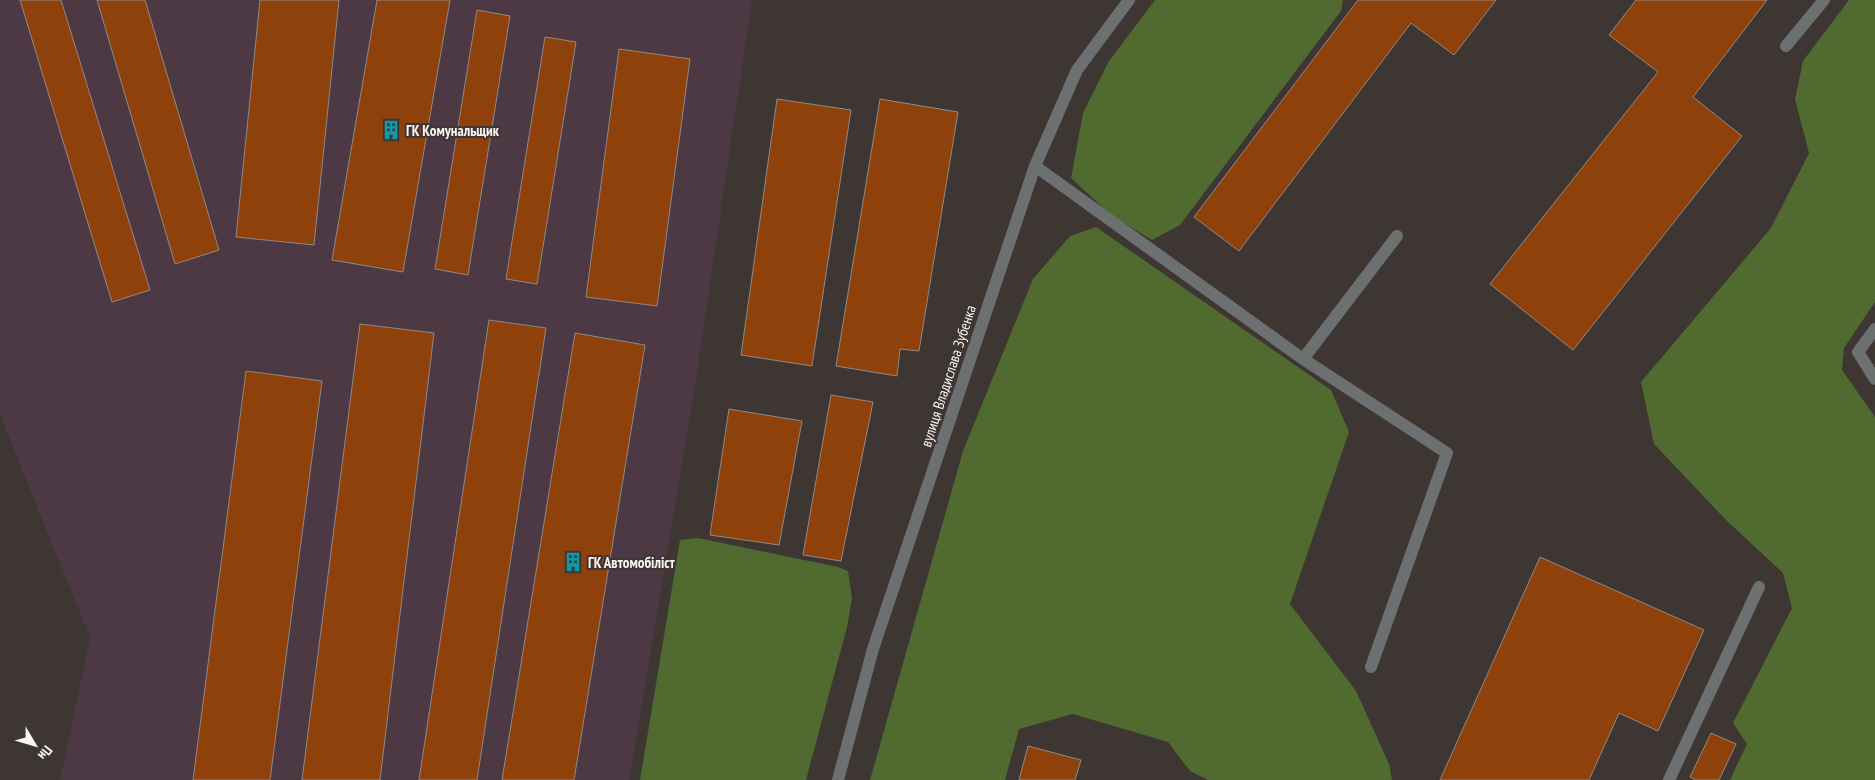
<svg xmlns="http://www.w3.org/2000/svg" width="1875" height="780" font-family="'PT Sans Narrow',sans-serif">
	<style>
		.industrial { fill: #4c3943 }
		.green { fill: #516a30 }
		.building { fill: #8f410c; stroke: #928985 }
		.lines { fill: none; stroke-linecap: round; stroke-linejoin: round }
		.minor { stroke: #6c7070; stroke-width: 12 }
		.labels { text-anchor: middle; dominant-baseline: central; stroke-width: 4; stroke-linejoin: round; paint-order: stroke }
		.poi-label { font-size: 15px; font-weight: bold; fill: #f9f4f2; stroke: #3d3633; text-anchor: start }
		.street-label { font-size: 15px; fill: #f9f4f2; stroke: #3d3633 }
	</style>
	<rect width="100%" height="100%" fill="#3d3633"/>
	<polygon class="industrial" points="0,0 752,0 697,373 629,780 60,780 90,638 0,415"/>
	<g class="green">
		<polygon points="1155,0 1343,0 1341,11 1180,225 1152,240 1111,215 1071,178 1083,113 1109,61"/>
		<polygon points="1849,0 1875,0 1875,302 1844,348 1842,370 1875,417 1875,780 1730,780 1747,744 1733,723 1792,608 1783,573 1726,520 1654,444 1641,382 1771,228 1809,153 1795,99 1803,61"/>
		<polygon points="1096,227 1331,390 1349,432 1290,604 1356,691 1389,764 1392,780 1208,780 1190,771 1168,742 1073,714 1019,729 1005,780 870,780 963,451 1033,279 1070,236"/>
		<polygon points="698,538 838,567 848,571 852,598 847,627 806,780 640,780 680,540"/>
	</g>
	<g class="building">
		<polygon points="20,0 61,0 150,290 112,302"/>
		<polygon points="97,0 145,0 219,250 175,264"/>
		<polygon points="260,0 339,0 314,245 236,237"/>
		<polygon points="377,0 450,0 403,272 332,260"/>
		<polygon points="1358,0 1496,0 1454,55 1411,23 1239,251 1194,217"/>
		<polygon points="1636,0 1767,0 1693,97 1742,136 1573,350 1490,284 1658,72 1609,35"/>
		<polygon points="477,10 510,16 468,275 435,269"/>
		<polygon points="545,37 576,42 537,284 506,279"/>
		<polygon points="619,49 690,59 657,306 586,297"/>
		<polygon points="777,99 851,110 812,366 741,355"/>
		<polygon points="880,99 958,112 919,351 900,349 897,376 836,366"/>
		<polygon points="489,320 546,328 477,780 419,780"/>
		<polygon points="360,324 434,333 380,780 302,780"/>
		<polygon points="575,333 645,345 574,780 502,780"/>
		<polygon points="246,371 322,381 270,780 193,780"/>
		<polygon points="831,395 873,402 841,561 803,555"/>
		<polygon points="729,409 802,421 779,545 710,535"/>
		<polygon points="1540,557 1704,630 1658,731 1619,713 1589,780 1440,780"/>
		<polygon points="1711,733 1736,744 1719,780 1696,780 1690,777"/>
		<polygon points="1028,746 1081,760 1075,780 1019,780"/>
	</g>
	<g class="lines">
		<g class="minor">
			<polyline points="1786,46 1824,0"/>
			<polyline points="1035,166 1303,359 1397,236"/>
			<polyline points="1875,329 1858,352 1875,379"/>
			<polyline points="1303,359 1447,453 1371,667"/>
			<polyline points="838,780 873,649 1035,166 1077,70 1129,0"/>
			<polyline points="1669,780 1759,587"/>
		</g>
	</g>
	<defs>
		<symbol id="building-bare" viewBox="-9 -9 18 18"><path d="M-4-6H4V6H1V3H-1V6H-4ZM-2.5-4.3h1.7v1.8h-1.7ZM.8-4.3h1.7v1.8H.8ZM-2.5-1h1.7V.8h-1.7ZM.8-1h1.7V.8H.8Z" fill="#0f9aa8" stroke="#3d3633" stroke-width="2.5" paint-order="stroke"/></symbol>
	</defs>
	<g fill-rule="evenodd">
		<use href="#building-bare" x="377" y="116" width="28" height="28"/>
		<use href="#building-bare" x="559" y="548" width="28" height="28"/>
	</g>
	<g class="labels">
		<g class="poi-label">
			<text x="406" y="130">ГК Комунальщик</text>
			<text x="588" y="562">ГК Автомобіліст</text>
		</g>
		<g class="street-label">
			<text transform="translate(948 376) rotate(-72)">вулиця Владислава Зубенка</text>
		</g>
	</g>
	<g transform="translate(35 745) rotate(128)" stroke="#3d3633" stroke-width="4" paint-order="stroke">
	<path d="M0-4L9 19L0 12L-9 19Z" fill="#f9f4f2"/>
	<text y="-8" font-size="14" font-weight="bold" text-anchor="middle" fill="#f9f4f2">Пн</text>
	</g>
</svg>
